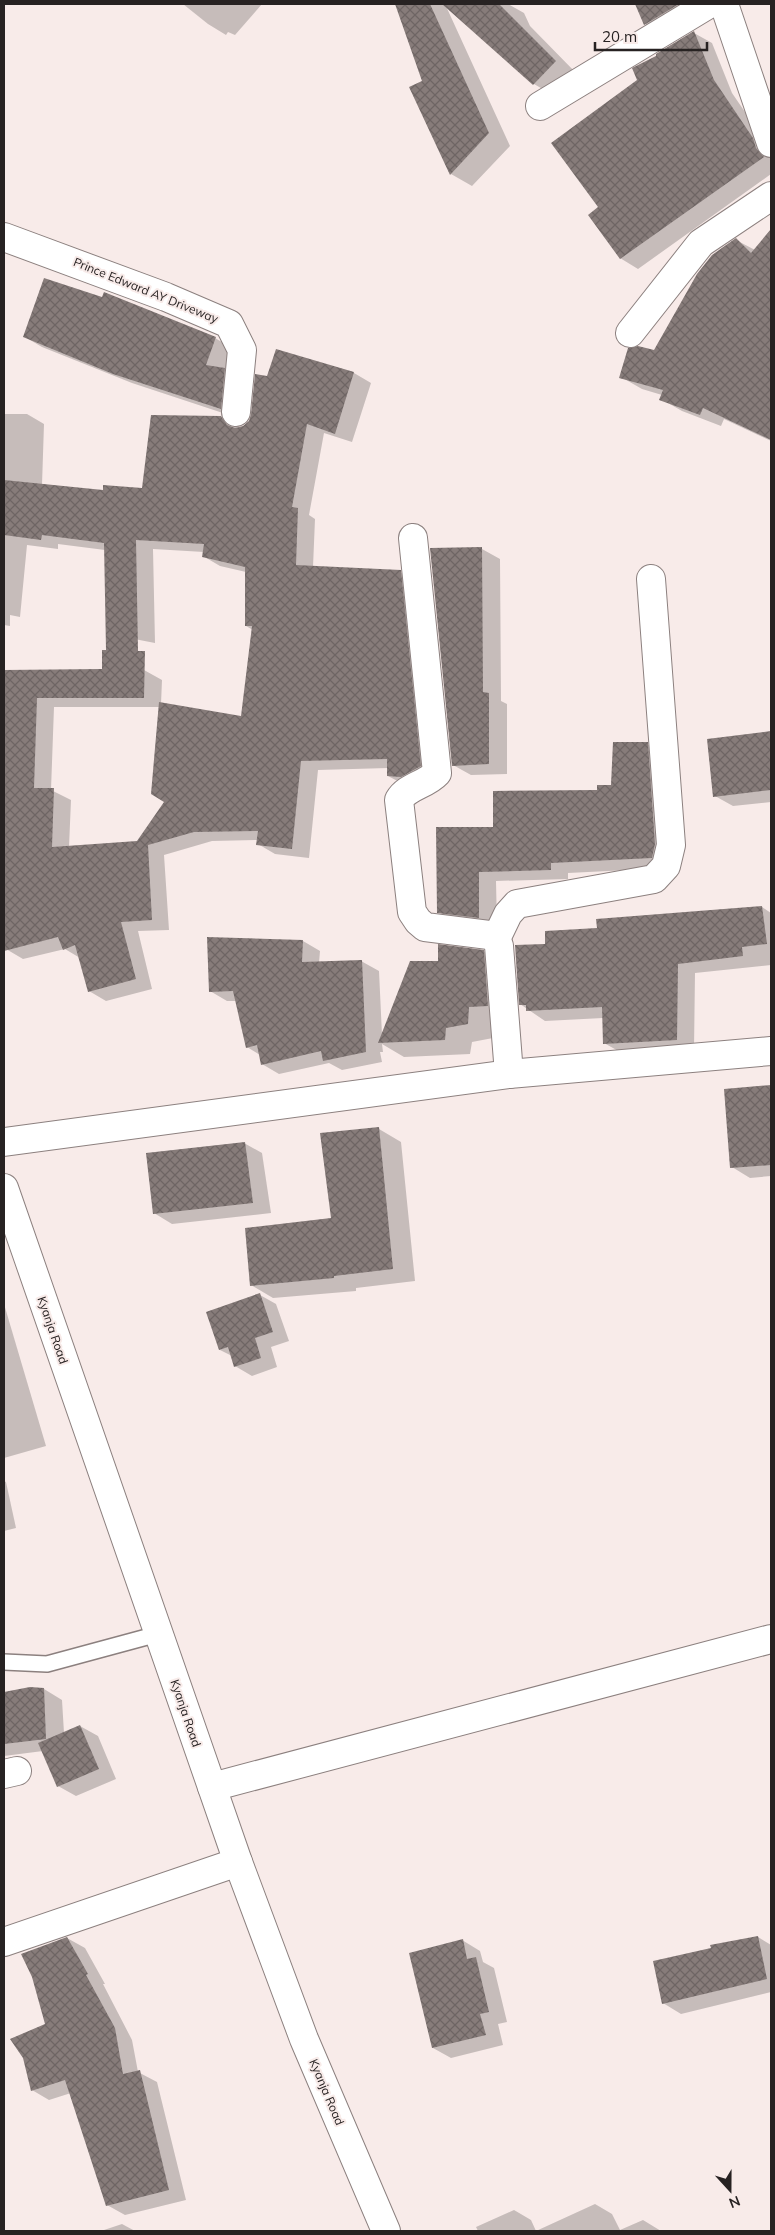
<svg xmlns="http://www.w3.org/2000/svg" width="775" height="2235" font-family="Mulish,sans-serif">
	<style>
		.shadow { fill: #0003; fill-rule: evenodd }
		.building { fill: url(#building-cross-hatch); fill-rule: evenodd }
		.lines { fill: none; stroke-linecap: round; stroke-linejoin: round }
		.service-casing { stroke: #8c807f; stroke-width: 18 }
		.minor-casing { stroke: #8c807f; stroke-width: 30 }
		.service { stroke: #fff; stroke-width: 15 }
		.minor { stroke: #fff; stroke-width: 28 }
		.labels { text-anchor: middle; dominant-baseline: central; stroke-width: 4; stroke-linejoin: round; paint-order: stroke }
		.street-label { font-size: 12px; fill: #272222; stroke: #f8ebe9 }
	</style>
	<defs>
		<pattern id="building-cross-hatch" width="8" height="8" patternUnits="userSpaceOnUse" patternTransform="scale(1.25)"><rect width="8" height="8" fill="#877c7a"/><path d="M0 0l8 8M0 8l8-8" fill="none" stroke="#6e6564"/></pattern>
	</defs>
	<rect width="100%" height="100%" fill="#f8ebe9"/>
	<g class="shadow">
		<polygon points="183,4 262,4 235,35 228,32 226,35 208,24"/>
		<polygon points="396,4 445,4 510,146 472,186 451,174 423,82"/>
		<polygon points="450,4 508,4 524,13 530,26 579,76 558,98 534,84 461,18"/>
		<polygon points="636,4 696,4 663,35 645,24"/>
		<polygon points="694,33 712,43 732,93 771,150 771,174 638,269 620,258 600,208 639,81 658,57"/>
		<polygon points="766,238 771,241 771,359 684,342 771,394 771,441 724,419 721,426 682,411 661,399 662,395 642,389 621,377 655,352 736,240 755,250"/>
		<polygon points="25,337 215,338 232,348 225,370 241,379 238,418 132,383 42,347"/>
		<path d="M354,373l17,10 -19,59 -28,-9 -15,82 6,4 -2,48 87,5 17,10 20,194 -32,9 -17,-9v-8l-70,2 -9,88 -34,-4 -17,-10v-4l-46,1 -48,14 5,75 -31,1 14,58 -46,12 -17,-10 -9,-33 -15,-9 -42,10 -17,-10 -2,-10v-268l140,-1 18,10 -1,24 81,14 11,-88 -7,-4v-54l-26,-6 -17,-10 1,-4 -51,-3 2,94 -31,-6 -19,-87 -47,-6v5l-31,-4 -7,72 -10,-2v11l-6,-1v-211h23l17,10 -2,61 62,6 39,-2 78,-71 17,10 5,-1 7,-6 18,-43zM54,707h105l7,95 -28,41 -69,4 2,-47 -20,-10z"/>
		<polygon points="482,549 500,559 501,701 507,704 507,774 471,775 453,765"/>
		<polygon points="771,733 771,802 733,806 715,796 708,740"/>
		<polygon points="647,744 665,754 669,868 568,873 568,879 496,881 497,927 456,922 439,912 495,828 612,786"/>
		<polygon points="762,907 771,913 771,965 695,973 694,1050 622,1053 604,1043 603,1018 545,1021 520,1004 547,945 598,929"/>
		<polygon points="303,941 320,951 319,963 361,961 379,971 382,1035 439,962 483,951 509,966 493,1038 472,1042 470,1054 404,1057 382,1044 383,1052 380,1052 382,1062 342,1070 329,1063 279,1074 262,1064 260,1055 247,1047 236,1001 227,1001 210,991"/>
		<polygon points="771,1086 771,1176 750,1178 732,1167 726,1090"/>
		<polygon points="379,1129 401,1142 415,1281 356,1288 356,1291 273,1298 251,1285 332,1219"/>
		<polygon points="244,1143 262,1153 271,1213 172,1224 154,1213"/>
		<polygon points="260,1295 276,1304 289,1341 271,1347 277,1367 252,1376 235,1366 232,1356 220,1350"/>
		<polygon points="4,1304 46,1446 4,1458"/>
		<polygon points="4,1481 6,1482 16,1528 4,1531"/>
		<polygon points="44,1689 62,1700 64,1733 80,1726 98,1736 116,1779 76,1796 58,1786 43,1751 4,1756 4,1693 15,1690"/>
		<polygon points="758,1937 771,1945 771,1992 681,2014 663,2003"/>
		<polygon points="67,1938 85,1948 105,1984 103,1984 132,2040 138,2072 157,2082 186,2200 125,2215 107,2205 71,2093 49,2100 32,2090"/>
		<polygon points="462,1940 480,1951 483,1962 494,1968 507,2022 498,2024 503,2045 451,2058 433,2048"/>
		<polygon points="595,2204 612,2214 620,2230 643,2220 661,2231 478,2231 476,2227 514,2210 531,2220 536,2231"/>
		<polygon points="122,2224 135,2231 101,2231"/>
	</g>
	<g class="building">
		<polygon points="395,4 430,4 489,133 450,175 409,87 422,81"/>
		<polygon points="442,4 499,4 556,61 533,85"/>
		<polygon points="635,4 679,4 644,25"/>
		<polygon points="694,31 714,80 753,138 756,148 764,157 620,259 588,215 598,207 551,143 637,80 632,68 656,56 656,54"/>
		<polygon points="771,229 771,440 703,408 700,415 659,400 663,390 619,378 628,348 638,346 654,350 697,274 712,255 736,238 751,253"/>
		<polygon points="44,278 102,297 104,292 216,337 206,365 225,368 221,409 113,374 23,337"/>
		<path d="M276,349l78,23 -19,62 -28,-10 -15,83 6,1 -2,57 105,5 20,196 -20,11 -14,-1v-17l-86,2 -9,88 -36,-4 2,-14 -64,1 -46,13 4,75 -31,2 15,57 -48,13 -13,-47 -12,5 -5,-13 -54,14v-281l98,-1v-19h4l-2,-107 -62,-8 -1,5 -37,-5v-55l99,10v-5l39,3 9,-73 70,1 6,9 8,3 8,-2 6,-5 2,-7 4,-40 12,2zM136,540l68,4 -2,13 43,10v59h7l-11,90 -82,-14 -8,92 13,8 -27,39 -85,6 2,-59h-20l3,-90h107l1,-47h-7z"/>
		<polygon points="482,547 483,692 489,693 489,764 452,766 430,548"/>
		<polygon points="771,731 771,790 713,797 707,739"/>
		<polygon points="613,742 648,742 655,844 652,858 551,863 551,870 479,872 479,918 437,913 436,827 493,827 493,791 597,790 597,785 611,785"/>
		<polygon points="762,906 767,944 742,947 743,956 678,964 677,1040 603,1044 602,1007 526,1011 526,1005 519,1005 515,945 545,944 545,931 597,928 596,919"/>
		<polygon points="207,937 303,940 302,962 362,960 366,1052 323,1061 321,1051 261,1065 257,1045 246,1048 233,991 209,992"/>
		<polygon points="438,944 484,950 488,1006 469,1007 468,1024 446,1028 445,1040 378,1043 410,961 438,961"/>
		<polygon points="771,1085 771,1165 730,1168 724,1089"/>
		<polygon points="379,1127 393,1269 334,1276 334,1278 250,1286 245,1228 331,1218 320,1133"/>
		<polygon points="245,1142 253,1203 153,1214 146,1153"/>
		<polygon points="260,1293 273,1332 255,1338 261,1358 234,1367 228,1347 219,1350 206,1312"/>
		<polygon points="30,1687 44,1688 46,1739 4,1744 4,1692"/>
		<polygon points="80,1725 99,1769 57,1787 38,1743"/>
		<polygon points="758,1936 767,1979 662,2004 653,1961 711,1948 710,1945"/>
		<polygon points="67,1937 88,1974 86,1975 115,2028 123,2074 140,2070 169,2190 106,2206 65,2080 31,2091 23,2058 10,2039 45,2024 32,1977 21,1954"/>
		<polygon points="463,1939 467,1959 476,1957 489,2012 480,2014 486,2035 432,2048 409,1953"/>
	</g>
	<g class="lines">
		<defs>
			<polyline id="service" points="4,1662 47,1664 158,1634"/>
			<g id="minor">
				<polyline points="724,4 771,143"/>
				<polyline points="540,106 709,4"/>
				<polyline points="4,237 166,297 229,324 242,350 236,412"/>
				<polyline points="630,333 701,243 771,196"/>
				<path d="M413,538l24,235c-11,12 -30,13 -38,27l13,112 6,9 7,6 64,8 7,4 3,7 10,128"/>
				<polyline points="496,939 508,914 517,904 654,879 666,866 671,845 651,579"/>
				<polyline points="4,1142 509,1074 771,1051"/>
				<polyline points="4,1188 238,1862 304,2039 386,2231"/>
				<polyline points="4,1774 17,1771"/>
				<polyline points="212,1787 771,1639"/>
				<polyline points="4,1942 238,1862"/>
			</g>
		</defs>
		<use href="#service" class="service-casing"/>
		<use href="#minor" class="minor-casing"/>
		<use href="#service" class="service"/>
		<use href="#minor" class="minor"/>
	</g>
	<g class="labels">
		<g class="street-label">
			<text transform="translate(146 290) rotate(22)">Prince Edward AY Driveway</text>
			<text transform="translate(53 1330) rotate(71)">Kyanja Road</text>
			<text transform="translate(186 1713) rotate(71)">Kyanja Road</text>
			<text transform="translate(327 2092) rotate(67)">Kyanja Road</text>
		</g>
	</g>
	<rect width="775" height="2235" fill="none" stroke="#272222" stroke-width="10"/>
	<g transform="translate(730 2190) rotate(159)" stroke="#f8ebe9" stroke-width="4" paint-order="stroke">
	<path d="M0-4L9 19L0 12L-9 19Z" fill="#272222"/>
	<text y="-8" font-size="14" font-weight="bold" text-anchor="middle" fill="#272222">N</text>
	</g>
	<path d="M595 42v8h112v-8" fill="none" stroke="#272222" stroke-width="2.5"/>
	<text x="602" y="42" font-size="15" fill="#272222" stroke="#f8ebe9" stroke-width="4" paint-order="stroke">20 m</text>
</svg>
